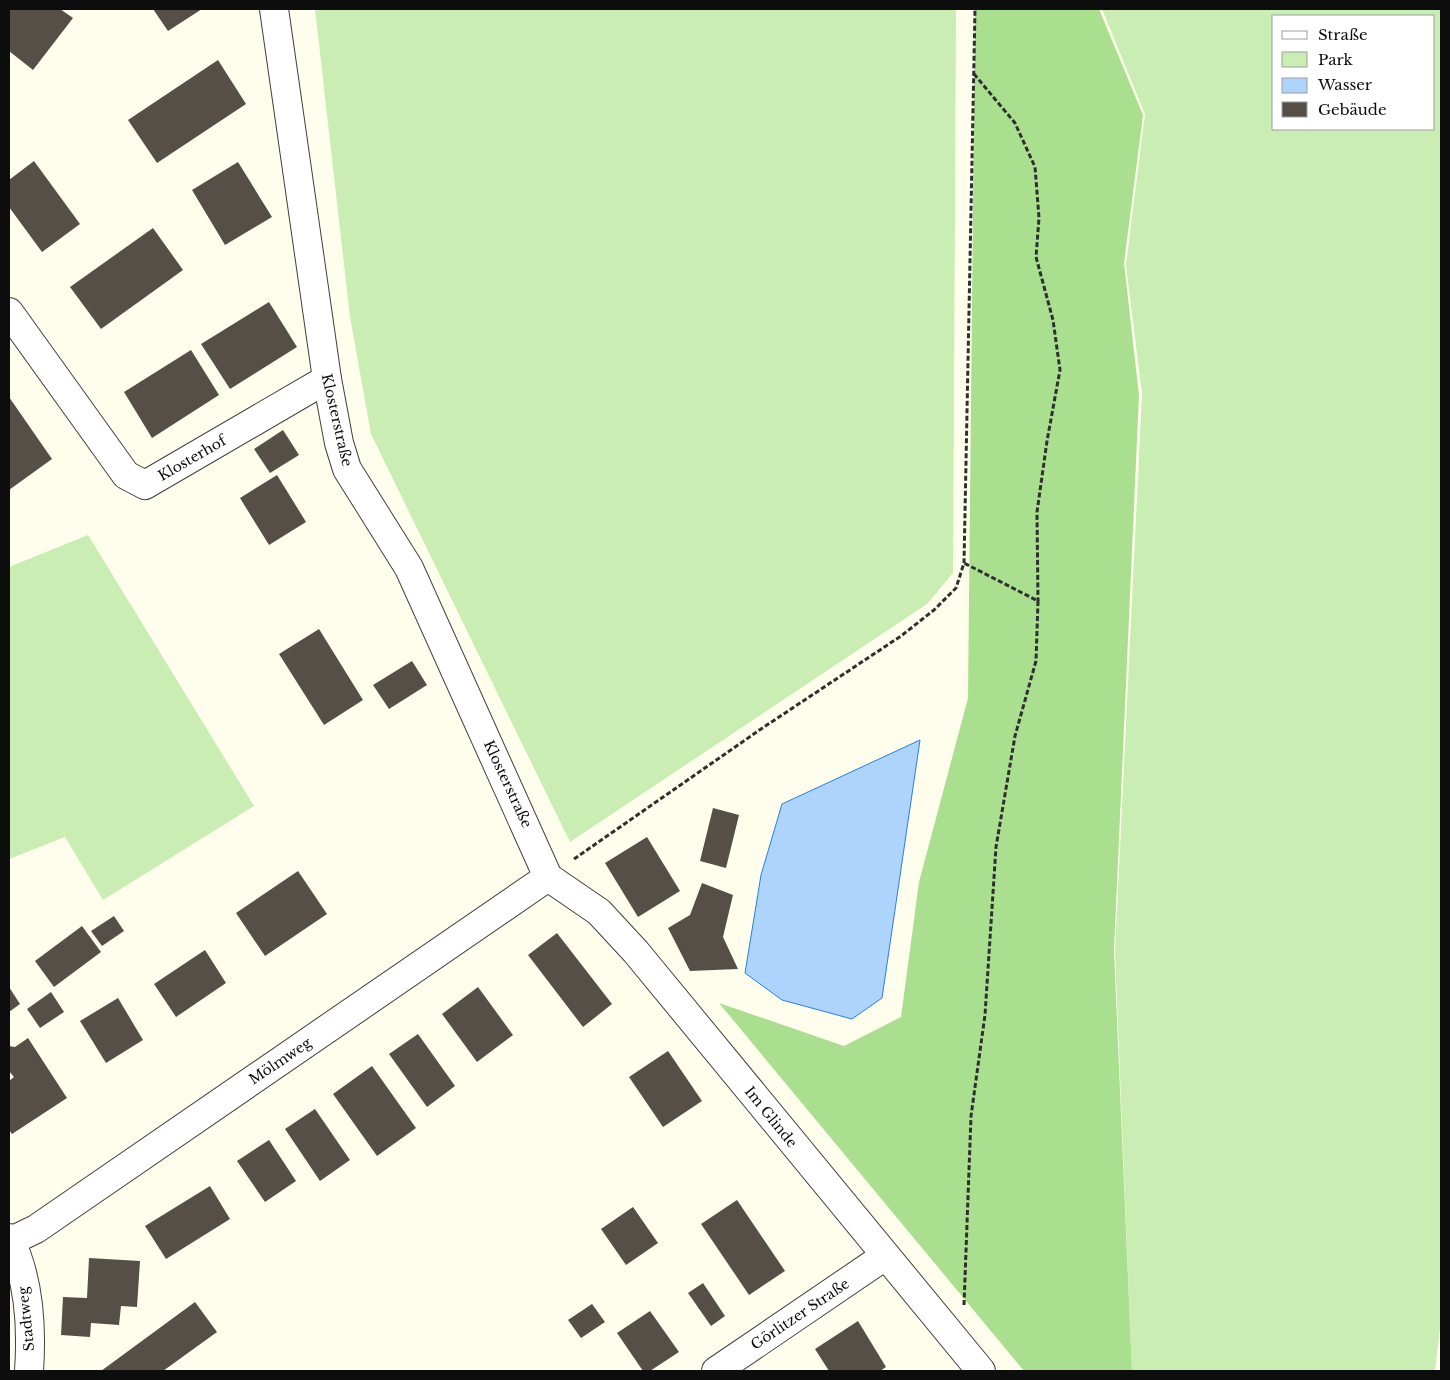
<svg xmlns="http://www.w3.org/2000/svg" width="1450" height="1380" font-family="'Libre Baskerville',serif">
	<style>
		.green { fill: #c9edb2; fill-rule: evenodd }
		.forest { fill: #aadf90 }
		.water { fill: #acd4fc; stroke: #2c7eda }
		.building { fill: #564f48 }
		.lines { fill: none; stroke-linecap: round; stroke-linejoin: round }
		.minor-casing { stroke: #404040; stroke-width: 30 }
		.tertiary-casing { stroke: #404040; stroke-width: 30 }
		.path { stroke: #2f2f2f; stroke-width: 3; stroke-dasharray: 5 2.5; stroke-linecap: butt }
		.minor { stroke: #fff; stroke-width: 28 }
		.tertiary { stroke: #fff; stroke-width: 28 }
		.labels { text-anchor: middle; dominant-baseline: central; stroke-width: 5; stroke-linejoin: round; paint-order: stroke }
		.street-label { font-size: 14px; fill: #0d0d0d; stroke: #fff }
	</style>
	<rect width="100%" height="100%" fill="#fffeed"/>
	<g class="green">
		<polygon points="315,9 956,9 953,573 927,604 570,842 371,434 350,317"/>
		<path d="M1102,9h339v1310l-6,52h-303l-17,-419 27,-558 -16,-129 19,-151zM1274,16h160v113h-160z"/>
		<polygon points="88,535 254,806 103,900 65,837 9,859 9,567"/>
	</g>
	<polygon class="forest" points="975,9 1099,9 1143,115 1124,263 1139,395 1114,950 1132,1371 1024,1371 719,1003 844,1046 901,1017 919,882 968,698"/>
	<polygon class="water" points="920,740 882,998 852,1019 782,1000 745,973 761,875 782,804"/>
	<g class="building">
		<polygon points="9,9 60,9 73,18 33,70 9,51"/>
		<polygon points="153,9 202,9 168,31"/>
		<polygon points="218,60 246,104 157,163 128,120"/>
		<polygon points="34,161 80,224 42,252 9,207 9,180"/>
		<polygon points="238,162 272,217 225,245 192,190"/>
		<polygon points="153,228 183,270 101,329 70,287"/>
		<polygon points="269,302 297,347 230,389 201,344"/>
		<polygon points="191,350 219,395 152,438 124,392"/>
		<polygon points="9,397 52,459 9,490"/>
		<polygon points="283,430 299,455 270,473 254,449"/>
		<polygon points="277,475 306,522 269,545 240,498"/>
		<polygon points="319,629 363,700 324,725 279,654"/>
		<polygon points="412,661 427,685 389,709 373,685"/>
		<polygon points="713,808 739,815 726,868 700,861"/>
		<polygon points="647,837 680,891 638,917 605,863"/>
		<polygon points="298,871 327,914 265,956 236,913"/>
		<polygon points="702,883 733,895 723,937 738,969 690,971 668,928 690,915"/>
		<polygon points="114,916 124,931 102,946 91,931"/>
		<polygon points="82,926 101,952 54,987 35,961"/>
		<polygon points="557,933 612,1004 583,1027 528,955"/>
		<polygon points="205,950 226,983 176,1017 154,984"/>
		<polygon points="9,987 20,1004 9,1012"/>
		<polygon points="478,987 513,1035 477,1062 442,1014"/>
		<polygon points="51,992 64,1012 40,1028 27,1009"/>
		<polygon points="118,998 143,1040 106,1063 80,1021"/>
		<polygon points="418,1034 455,1086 427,1107 389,1054"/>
		<polygon points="28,1038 67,1098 12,1134 9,1130 9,1081 14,1077 9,1071 9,1046 15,1047"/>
		<polygon points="668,1051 702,1101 663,1127 629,1077"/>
		<polygon points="372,1066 416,1128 377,1156 333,1094"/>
		<polygon points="315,1109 350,1160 320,1181 285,1129"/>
		<polygon points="269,1140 296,1181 265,1202 237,1161"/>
		<polygon points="210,1186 230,1219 166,1259 145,1226"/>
		<polygon points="737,1200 785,1271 749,1295 701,1224"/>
		<polygon points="633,1207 658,1243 626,1265 601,1229"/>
		<polygon points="89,1258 140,1261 137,1307 121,1306 119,1325 91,1323 90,1337 61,1335 63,1297 87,1298"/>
		<polygon points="703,1283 725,1316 711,1326 688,1293"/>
		<polygon points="195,1302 217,1332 163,1371 101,1371"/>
		<polygon points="592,1304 605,1322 581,1338 568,1320"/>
		<polygon points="650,1311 679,1352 650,1371 643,1371 617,1333"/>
		<polygon points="858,1321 886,1367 880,1371 829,1371 815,1349"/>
	</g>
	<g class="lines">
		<defs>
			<g id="minor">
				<polyline points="274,9 327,379 339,443 347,469 409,568 548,877"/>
				<polyline points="9,312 126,475 145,485 327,379"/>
				<polyline points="548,877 599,912 636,952 981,1371"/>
				<polyline points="11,1241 36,1229 548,877"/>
				<polyline points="716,1371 885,1256"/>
			</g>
			<path id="tertiary" d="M9,1238c20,39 23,90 20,133"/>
		</defs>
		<use href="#minor" class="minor-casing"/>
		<use href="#tertiary" class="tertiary-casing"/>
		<g class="path">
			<polyline points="974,74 1015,123 1035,167 1039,218 1036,257 1053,320 1060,370 1047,441 1037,512 1038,601"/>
			<polyline points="574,859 761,729 901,636 934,610 956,588 964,563 975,9"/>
			<polyline points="964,1305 971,1116 985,1015 996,847 1015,736 1036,661 1038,601 964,563"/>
		</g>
		<use href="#minor" class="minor"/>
		<use href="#tertiary" class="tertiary"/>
	</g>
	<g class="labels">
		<g class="street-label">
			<text transform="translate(337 420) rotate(77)">Klosterstraße</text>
			<text transform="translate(192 458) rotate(-30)">Klosterhof</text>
			<text transform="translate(508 784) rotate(65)">Klosterstraße</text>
			<text transform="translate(280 1061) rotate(-34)">Mölmweg</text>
			<text transform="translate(771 1117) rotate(51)">Im Glinde</text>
			<text transform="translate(800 1314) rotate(-34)">Görlitzer Straße</text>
			<text transform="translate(26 1319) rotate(-96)">Stadtweg</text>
		</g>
	</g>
	<rect width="1450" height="1380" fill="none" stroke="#0d0d0d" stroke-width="20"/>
	<rect x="1272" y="15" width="162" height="115" fill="#ffffff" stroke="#9e9e9e"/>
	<rect x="1282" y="31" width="25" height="8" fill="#ffffff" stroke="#9e9e9e"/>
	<text x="1318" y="40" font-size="15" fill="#0d0d0d">Straße</text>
	<rect x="1282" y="52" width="25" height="15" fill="#c9edb2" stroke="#9e9e9e"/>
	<text x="1318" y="65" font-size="15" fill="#0d0d0d">Park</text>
	<rect x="1282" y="78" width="25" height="15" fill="#acd4fc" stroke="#9e9e9e"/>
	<text x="1318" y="90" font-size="15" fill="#0d0d0d">Wasser</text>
	<rect x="1282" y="102" width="25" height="15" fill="#564f48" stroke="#9e9e9e"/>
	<text x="1318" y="115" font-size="15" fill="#0d0d0d">Gebäude</text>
</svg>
